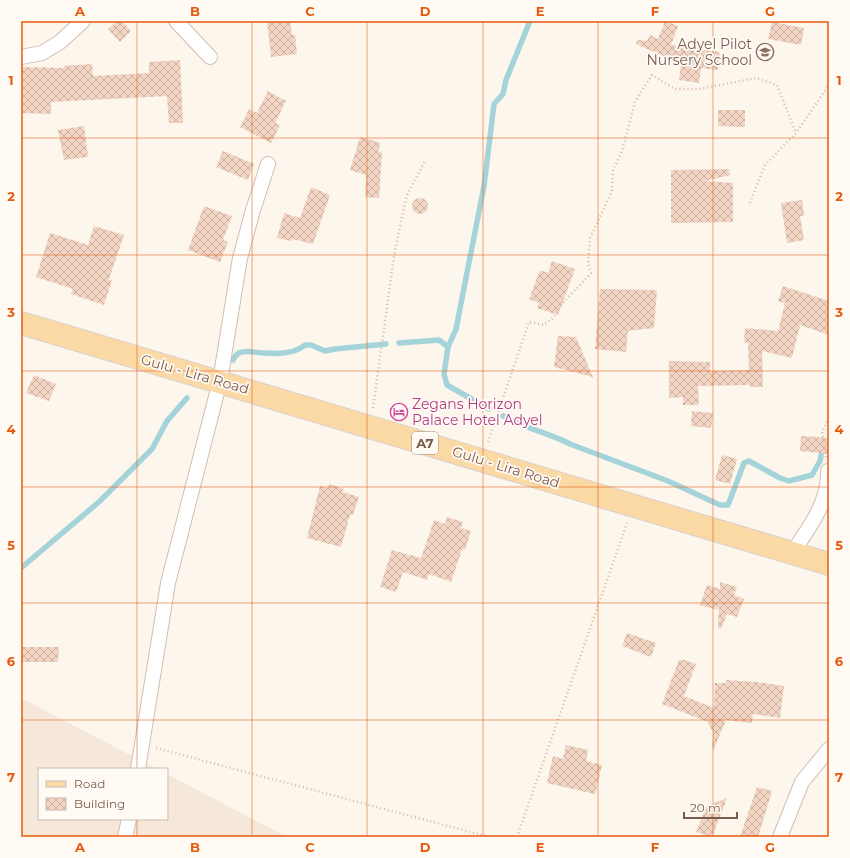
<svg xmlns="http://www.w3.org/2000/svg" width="850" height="858" font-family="Montserrat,sans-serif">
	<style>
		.residential { fill: #f5e8da }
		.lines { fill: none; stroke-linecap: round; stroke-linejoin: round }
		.stream { stroke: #a5d3da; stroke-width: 5.5 }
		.building { fill: url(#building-cross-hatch) }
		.minor-casing { stroke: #d1beb0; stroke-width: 16 }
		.primary-casing { stroke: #dad1cd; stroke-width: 24 }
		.path { stroke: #d9b8a5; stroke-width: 2.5; stroke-dasharray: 1 3; stroke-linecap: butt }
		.minor { stroke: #fff; stroke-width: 14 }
		.primary { stroke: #fbd9a5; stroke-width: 22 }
		.grid { fill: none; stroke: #e8590c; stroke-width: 1; stroke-opacity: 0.55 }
		.labels { text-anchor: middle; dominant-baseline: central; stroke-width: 3.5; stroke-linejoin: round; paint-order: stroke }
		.shield { fill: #fffaf3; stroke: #a28b7f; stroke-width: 1 }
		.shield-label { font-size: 13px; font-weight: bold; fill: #7a5c4d }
		.education-label { font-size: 14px; fill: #785e54; stroke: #fffaf3; text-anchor: end }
		.street-label { font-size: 14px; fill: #7a5c4d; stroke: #fffaf3 }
		.hotel-label { font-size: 14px; fill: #b23c85; stroke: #fffaf3; text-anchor: start }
		.neatline { fill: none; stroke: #e8590c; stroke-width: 1.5 }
		.grid-label { font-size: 13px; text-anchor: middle; font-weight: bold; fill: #e8590c }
	</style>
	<defs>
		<pattern id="building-cross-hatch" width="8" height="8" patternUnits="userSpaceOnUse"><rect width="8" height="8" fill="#f3d5c3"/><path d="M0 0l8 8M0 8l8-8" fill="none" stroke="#cab0a1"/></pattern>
	</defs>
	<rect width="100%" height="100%" fill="#fdf6ec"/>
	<polygon class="residential" points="21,698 157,769 39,769 39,819 167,819 167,774 287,837 21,837"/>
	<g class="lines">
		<g class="stream">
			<polyline points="399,343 439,340 448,347 444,374 447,385 489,409"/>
			<polyline points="448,347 456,329 484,186 494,104 503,94 506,80 530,21"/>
			<path d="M233,360c1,-2 4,-6 6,-7 7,-4 17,0 25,0 13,1 31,1 41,-8h6l14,6 10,-2 51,-5"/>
			<path d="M503,416c21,12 46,17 67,28l98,37 52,24h8l16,-42 5,-2 31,17 9,3 23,-6 8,-14 3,-15"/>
			<polyline points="21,568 100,501 152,449 167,421 187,398"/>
		</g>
	</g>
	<g class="building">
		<polygon points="117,21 122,21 131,31 120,42 108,29"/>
		<polygon points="267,21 290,21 292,35 295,35 297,54 271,57"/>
		<polygon points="665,21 678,26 671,45 720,52 718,70 701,68 699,83 679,80 681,64 636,44 637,40 647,41 650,35 658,39"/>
		<polygon points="772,22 804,28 801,45 768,39"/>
		<polygon points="180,60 183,123 169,123 167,96 51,102 51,114 21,113 21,67 64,68 63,66 92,64 93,76 149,73 149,62"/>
		<polygon points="268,91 286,101 275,123 280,125 271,143 240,127 249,109 257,113"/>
		<polygon points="718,110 745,110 745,127 718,126"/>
		<polygon points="84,126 88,157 64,160 58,130"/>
		<polygon points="360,137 381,143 378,151 382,152 379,198 365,197 366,175 350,170"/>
		<polygon points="223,151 254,164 248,180 216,167"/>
		<polygon points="729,169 730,175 705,181 733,183 733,222 671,223 671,170"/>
		<polygon points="311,187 330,195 313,244 292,239 291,241 277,238 284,213 300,218"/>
		<circle cx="420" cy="206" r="8"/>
		<polygon points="802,200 804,216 800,216 804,240 787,243 781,203"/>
		<polygon points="204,206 232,216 223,240 228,242 220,262 188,250"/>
		<polygon points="94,226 124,235 109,279 112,281 104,305 71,294 73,289 36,277 50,233 88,245"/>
		<polygon points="552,261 575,269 558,315 537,308 539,303 529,299 540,270 548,273"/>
		<polygon points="783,286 829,301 829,335 800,325 792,358 762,351 763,387 750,387 750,385 698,386 699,405 683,405 683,397 669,398 669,361 710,362 710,371 749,370 748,343 744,342 745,328 778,331 785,303 778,301"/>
		<polygon points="600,289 657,290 654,328 628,331 626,352 595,349"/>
		<polygon points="558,336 576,337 593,377 554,367"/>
		<polygon points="34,375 56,384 49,401 26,393"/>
		<polygon points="692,411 713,413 711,428 691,426"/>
		<polygon points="801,436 829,438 829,454 800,451"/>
		<polygon points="722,455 737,459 730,484 715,480"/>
		<polygon points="329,484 344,489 343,492 359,497 353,515 350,515 341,547 307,538 320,486 328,488"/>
		<polygon points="447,517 463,522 461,528 471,531 465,550 462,549 451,582 429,574 427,580 403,572 396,592 380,587 392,550 421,558 434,520 445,524"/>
		<polygon points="720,582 737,587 734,595 744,599 737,617 727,614 721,629 718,628 719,604 717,610 700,605 707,585 720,589"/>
		<polygon points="627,633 656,643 651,657 622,646"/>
		<polygon points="22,647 59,647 58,662 22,662"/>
		<polygon points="679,660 684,660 696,664 684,696 714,708 715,683 726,683 726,680 756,682 784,686 780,718 753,714 752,723 726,720 714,749 712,749 713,733 708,722 662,704"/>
		<polygon points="566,745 588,750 586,761 602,765 595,794 547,783 553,756 563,759"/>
		<polygon points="757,787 772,791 758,837 740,837"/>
		<polygon points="727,798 712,837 696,832 707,806"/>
	</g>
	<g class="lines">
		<defs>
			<g id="minor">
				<polyline points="176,21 210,57"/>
				<polyline points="21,57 42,53 60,42 83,21"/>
				<path d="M792,553c17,-25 37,-51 36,-82"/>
				<polyline points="138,769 168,583 220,381 240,258 253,210 268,164"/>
				<polyline points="125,837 129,819"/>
				<polyline points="780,837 802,782 829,749"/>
			</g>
			<polyline id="primary" points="21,323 829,564"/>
		</defs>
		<use href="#minor" class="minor-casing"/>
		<use href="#primary" class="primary-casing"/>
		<g class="path">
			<polyline points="828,21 829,22"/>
			<polyline points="750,203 765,165 796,133 829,85"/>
			<polyline points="373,408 394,256 401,221 407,195 425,161"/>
			<polyline points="488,442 529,322 544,325 553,318 563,303 591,273 588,264 590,238 612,191 613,170 622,151 635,102 652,75 675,89 699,89 756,78 777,85 796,133"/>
			<polyline points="826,457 822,432 829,418"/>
			<polyline points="156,748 489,837"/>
			<polyline points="517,837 627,523"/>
		</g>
		<use href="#minor" class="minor"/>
		<use href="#primary" class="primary"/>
	</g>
	<path class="grid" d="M137,21v748M252,21v816M367,21v816M483,21v816M598,21v816M713,21v816M21,138h808M21,255h808M21,371h808M21,487h808M21,603h808M21,720h808M137,819v18"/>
	<defs>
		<symbol id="school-ring" viewBox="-11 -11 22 22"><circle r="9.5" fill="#fffaf3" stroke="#8d6e63" stroke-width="1.5"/><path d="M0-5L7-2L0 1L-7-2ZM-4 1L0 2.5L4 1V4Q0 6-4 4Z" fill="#8d6e63"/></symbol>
		<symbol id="hotel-ring" viewBox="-11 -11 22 22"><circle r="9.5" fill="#fffaf3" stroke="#d1479c" stroke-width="1.5"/><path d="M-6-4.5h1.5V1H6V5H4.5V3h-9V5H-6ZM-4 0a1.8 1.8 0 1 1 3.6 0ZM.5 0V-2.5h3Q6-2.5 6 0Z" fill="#d1479c"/></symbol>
	</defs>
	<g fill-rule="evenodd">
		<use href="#school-ring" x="755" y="42" width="20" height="20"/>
		<use href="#hotel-ring" x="389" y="402" width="20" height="20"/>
	</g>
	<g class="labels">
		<rect class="shield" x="412" y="432" width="26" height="22" rx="3"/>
		<g class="shield-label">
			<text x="425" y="443">A7</text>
		</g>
		<g class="education-label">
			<text x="752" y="44">Adyel Pilot<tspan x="752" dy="16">Nursery School</tspan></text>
		</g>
		<g class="street-label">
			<text transform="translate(195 374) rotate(16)">Gulu - Lira Road</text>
			<text transform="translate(506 467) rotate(17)">Gulu - Lira Road</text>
		</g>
		<g class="hotel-label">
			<text x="412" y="404">Zegans Horizon<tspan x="412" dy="16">Palace Hotel Adyel</tspan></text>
		</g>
	</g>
	<rect width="850" height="858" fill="none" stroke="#fffaf3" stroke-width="44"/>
	<rect x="38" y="768" width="130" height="52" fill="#fffaf3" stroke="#cabbb1"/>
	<rect x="46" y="781" width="20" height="6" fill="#fbd9a5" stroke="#cabbb1"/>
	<text x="74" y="788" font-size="12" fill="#7a5c4d">Road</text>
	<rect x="46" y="798" width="20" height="12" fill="url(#building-cross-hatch)" stroke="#cabbb1"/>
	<text x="74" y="808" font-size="12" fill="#7a5c4d">Building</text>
	<path d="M684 812v6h53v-6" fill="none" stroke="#7a5c4d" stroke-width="2"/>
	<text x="690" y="812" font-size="12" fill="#7a5c4d" stroke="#fffaf3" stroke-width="3" paint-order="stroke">20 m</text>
	<rect x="22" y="22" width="806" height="814" class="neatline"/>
	<g class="grid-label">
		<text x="80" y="16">A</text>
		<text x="195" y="16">B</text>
		<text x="310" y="16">C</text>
		<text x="425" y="16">D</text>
		<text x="540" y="16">E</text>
		<text x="655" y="16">F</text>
		<text x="770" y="16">G</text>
		<text x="11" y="85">1</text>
		<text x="839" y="85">1</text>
		<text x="11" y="201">2</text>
		<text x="839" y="201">2</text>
		<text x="11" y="317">3</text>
		<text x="839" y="317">3</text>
		<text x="11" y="434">4</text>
		<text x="839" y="434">4</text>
		<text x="11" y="550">5</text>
		<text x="839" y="550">5</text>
		<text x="11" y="666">6</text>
		<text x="839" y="666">6</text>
		<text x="11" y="782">7</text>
		<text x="839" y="782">7</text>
		<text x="80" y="852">A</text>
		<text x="195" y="852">B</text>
		<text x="310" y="852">C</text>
		<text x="425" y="852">D</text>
		<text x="540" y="852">E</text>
		<text x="655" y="852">F</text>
		<text x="770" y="852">G</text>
	</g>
</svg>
